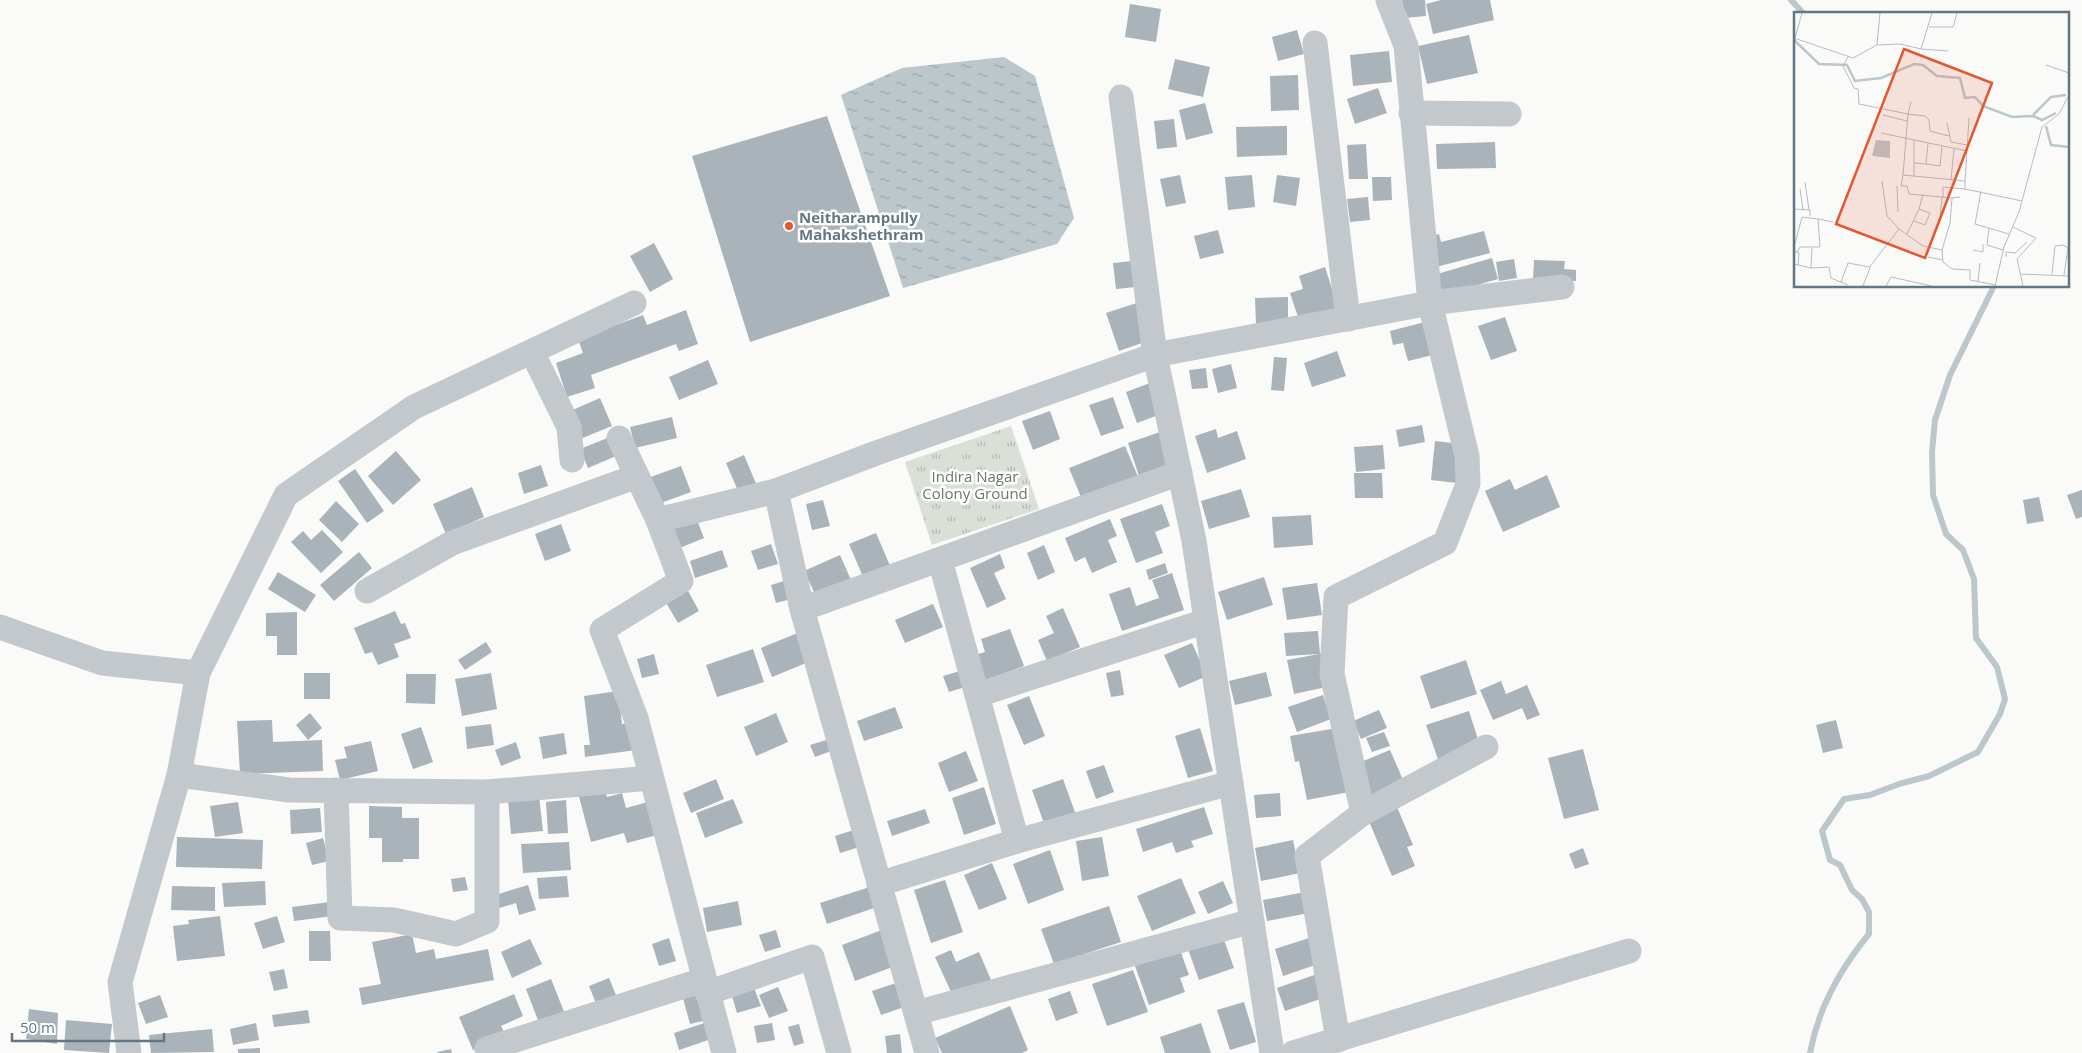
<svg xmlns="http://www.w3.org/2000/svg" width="2082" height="1053" font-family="'Open Sans',sans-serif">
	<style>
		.park { fill: url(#park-tufts) }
		.water { fill: url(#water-ripples) }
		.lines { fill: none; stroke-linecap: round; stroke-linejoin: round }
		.stream { stroke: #bbc7cb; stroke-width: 6 }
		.building { fill: #aab3b9 }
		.minor { stroke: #c3c8cc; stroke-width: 25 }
		.poi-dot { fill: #e4572e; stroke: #fff; stroke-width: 2 }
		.labels { text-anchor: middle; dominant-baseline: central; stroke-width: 5; stroke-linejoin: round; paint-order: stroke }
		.poi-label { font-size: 15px; font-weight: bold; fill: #657683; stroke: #fff; text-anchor: start }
		.park-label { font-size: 15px; fill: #687a64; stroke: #fff }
		.inset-river { fill: none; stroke: #bbc7cb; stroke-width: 2.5 }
		.inset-road { fill: none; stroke: #b5bdc2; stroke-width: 1 }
		.view { fill: #e4572e; fill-opacity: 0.15; stroke: #e4572e; stroke-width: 2.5 }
		.inset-edge { fill: none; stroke: #657683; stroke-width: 2.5 }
	</style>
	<defs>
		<pattern id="park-tufts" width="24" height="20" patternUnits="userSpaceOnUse" patternTransform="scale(1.25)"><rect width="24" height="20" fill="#dadfd7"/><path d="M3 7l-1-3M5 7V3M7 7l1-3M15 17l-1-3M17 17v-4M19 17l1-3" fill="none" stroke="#b4b9b4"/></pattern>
		<pattern id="water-ripples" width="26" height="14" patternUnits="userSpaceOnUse" patternTransform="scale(1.25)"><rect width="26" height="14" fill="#bbc7cb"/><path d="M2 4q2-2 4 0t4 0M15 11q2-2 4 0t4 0" fill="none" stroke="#9ca6aa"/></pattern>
	</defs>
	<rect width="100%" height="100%" fill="#fafaf8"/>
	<polygon class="park" points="1011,426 1039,509 932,545 905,462"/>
	<polygon class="water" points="1004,57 1035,76 1074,218 1057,244 903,288 841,95 902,68"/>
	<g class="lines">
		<g class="stream">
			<polyline points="1791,0 1804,14"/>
			<path d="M1810,1053c8,-44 31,-85 59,-119v-22l-7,-13 -10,-9 -12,-25 -10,-5 -8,-29 22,-32 26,-4 29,-11 30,-8 49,-24 22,-38 5,-15 -8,-32 -21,-29 -2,-59 -11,-29 -17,-16 -13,-39 -1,-43 3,-32 15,-45 44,-89"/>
		</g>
	</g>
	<g class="building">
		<polygon points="1402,0 1425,0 1426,16 1404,18"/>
		<polygon points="1441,0 1490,0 1494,20 1433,34 1426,4"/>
		<polygon points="1130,4 1161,9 1156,42 1125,37"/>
		<polygon points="1297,30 1304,54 1278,61 1272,37"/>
		<polygon points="1469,35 1478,73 1427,84 1418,46"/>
		<polygon points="1389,51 1392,82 1353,86 1350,55"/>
		<polygon points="1175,59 1210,67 1203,97 1168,89"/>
		<polygon points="1298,75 1299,110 1271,111 1270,76"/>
		<polygon points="1378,88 1387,113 1355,124 1347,99"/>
		<polygon points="1205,103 1213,133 1186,140 1179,110"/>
		<polygon points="827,116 890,296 750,342 692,156"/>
		<polygon points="1174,119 1177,147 1157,149 1154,121"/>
		<polygon points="1287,126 1287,155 1237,157 1236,127"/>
		<polygon points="1495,142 1496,168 1437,169 1436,144"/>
		<polygon points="1366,144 1368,179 1349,179 1347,145"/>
		<polygon points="1180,175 1186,203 1166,207 1160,179"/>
		<polygon points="1252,175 1255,207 1228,210 1225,177"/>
		<polygon points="1277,175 1300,178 1296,206 1273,202"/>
		<polygon points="1372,177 1391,177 1392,200 1373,201"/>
		<polygon points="1368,197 1370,220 1350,222 1347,199"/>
		<polygon points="1218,230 1224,253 1200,259 1194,236"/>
		<polygon points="1484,231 1490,253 1436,267 1428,237 1439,234 1441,242"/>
		<polygon points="654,243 673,279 650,292 630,256"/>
		<polygon points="1492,258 1498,279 1443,295 1437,274"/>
		<polygon points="1514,259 1517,278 1499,281 1496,262"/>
		<polygon points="1142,260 1145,286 1116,289 1113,263"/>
		<polygon points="1534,260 1565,261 1564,269 1576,270 1576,281 1533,280"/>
		<polygon points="1325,267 1339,311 1300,323 1290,293 1303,289 1299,276"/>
		<polygon points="1288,297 1288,324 1256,324 1255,298"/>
		<polygon points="1146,300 1159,337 1119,351 1106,313"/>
		<polygon points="686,310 698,344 679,351 676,344 591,375 595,388 567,397 556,363 583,353 578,339 643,315 647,325"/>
		<polygon points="1505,317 1517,351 1491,360 1478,326"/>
		<polygon points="1425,322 1433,355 1408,361 1403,343 1393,345 1390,331"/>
		<polygon points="1337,351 1346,376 1312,387 1304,363"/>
		<polygon points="1274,357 1287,358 1284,391 1271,390"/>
		<polygon points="708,360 718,384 679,400 669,377"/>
		<polygon points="1231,364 1237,388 1218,393 1212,369"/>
		<polygon points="1206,368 1208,388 1192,389 1189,370"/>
		<polygon points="1150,383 1161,414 1137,423 1126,392"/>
		<polygon points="1113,397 1124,428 1101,436 1089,405"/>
		<polygon points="600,398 612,426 580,439 568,412"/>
		<polygon points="1050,411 1060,439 1033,450 1022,421"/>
		<polygon points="672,417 677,438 635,448 630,427"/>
		<polygon points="1422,425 1425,442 1399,447 1396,430"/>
		<polygon points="1216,429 1218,438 1237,431 1246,459 1207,473 1195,436"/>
		<polygon points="1166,430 1178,466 1140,479 1128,443"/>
		<polygon points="615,435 623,453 588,468 580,449"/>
		<polygon points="1435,441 1461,444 1457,483 1431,480"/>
		<polygon points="1383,445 1385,469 1356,472 1354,447"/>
		<polygon points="1125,446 1139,479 1083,502 1069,468"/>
		<polygon points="396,451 421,480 393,505 368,476"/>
		<polygon points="744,455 757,486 739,493 726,463"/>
		<polygon points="541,465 548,486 524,494 518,473"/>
		<polygon points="681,466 691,492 658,504 648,478"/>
		<polygon points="355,469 384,511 367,523 338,481"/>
		<polygon points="1354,473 1382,473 1383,498 1355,498"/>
		<polygon points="1547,475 1560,507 1503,532 1485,491 1510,479 1515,490"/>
		<polygon points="472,487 484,517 446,534 433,504"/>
		<polygon points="1241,489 1250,517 1209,529 1201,501"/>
		<polygon points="2082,490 2082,517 2076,519 2067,495"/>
		<polygon points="2039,497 2044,521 2027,524 2023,500"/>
		<polygon points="823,500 830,526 812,530 806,504"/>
		<polygon points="336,501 359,524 342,542 319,520"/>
		<polygon points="1162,504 1170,526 1155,532 1163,553 1136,563 1120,519"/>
		<polygon points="695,515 704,538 670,552 661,529"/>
		<polygon points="1311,515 1313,545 1274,548 1272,517"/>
		<polygon points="1110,519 1117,536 1108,540 1117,562 1092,573 1085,557 1075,562 1065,538"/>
		<polygon points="561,524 571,551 545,561 535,534"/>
		<polygon points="322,530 343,552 321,573 291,542 303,531 311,540"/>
		<polygon points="876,533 891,568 864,579 849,544"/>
		<polygon points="771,544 778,564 758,570 751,551"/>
		<polygon points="1044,545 1055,572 1038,580 1027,553"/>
		<polygon points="722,550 728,567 695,578 690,561"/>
		<polygon points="359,552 372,568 334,601 320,585"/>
		<polygon points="1000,554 1005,568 994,573 1006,599 987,608 970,568"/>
		<polygon points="840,555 851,580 816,596 804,571"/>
		<polygon points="1165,563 1168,573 1149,580 1146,570"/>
		<polygon points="278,572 316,595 305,612 268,589"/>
		<polygon points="1172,573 1184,610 1122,631 1109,594 1130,587 1136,606 1159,598 1152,580"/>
		<polygon points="1264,577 1273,605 1227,620 1218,592"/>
		<polygon points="794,578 799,597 776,603 771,585"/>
		<polygon points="1317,583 1322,615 1287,620 1282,588"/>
		<polygon points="687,589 699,611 678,623 665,601"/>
		<polygon points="933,604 943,627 905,643 895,620"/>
		<polygon points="1063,608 1080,647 1047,661 1038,640 1054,633 1046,616"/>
		<polygon points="395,611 401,624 405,623 411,638 394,644 399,657 378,665 372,652 365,654 354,628"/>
		<polygon points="297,612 297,655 277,655 277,636 266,636 266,613"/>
		<polygon points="1010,629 1024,666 981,682 972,656 985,652 981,639"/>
		<polygon points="805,630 816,659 772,677 761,648"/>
		<polygon points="1318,631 1320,654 1324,653 1331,686 1294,694 1287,660 1319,654 1286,656 1284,633"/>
		<polygon points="486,642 492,652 465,670 458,660"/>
		<polygon points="1192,643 1207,676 1179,688 1164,655"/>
		<polygon points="753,649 764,682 717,697 706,665"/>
		<polygon points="654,654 659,674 642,678 637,659"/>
		<polygon points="1466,660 1477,694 1431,709 1420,676"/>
		<polygon points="1120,670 1124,695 1111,697 1106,673"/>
		<polygon points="960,671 965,687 949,692 943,676"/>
		<polygon points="1266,672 1272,696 1235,705 1229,681"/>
		<rect x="304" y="673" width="26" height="26"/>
		<polygon points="491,673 497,709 462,716 455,679"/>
		<polygon points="406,674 436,674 435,704 406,703"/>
		<polygon points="1501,681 1506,694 1527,685 1540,715 1527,720 1522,708 1493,720 1480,690"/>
		<polygon points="618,691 622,724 632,723 636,750 585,757 584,745 590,745 584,696"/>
		<polygon points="1323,695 1331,719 1297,732 1288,707"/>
		<polygon points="1029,696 1045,736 1024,745 1007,705"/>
		<polygon points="895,707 903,728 864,741 857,721"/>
		<polygon points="1379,710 1387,728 1361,739 1353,721"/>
		<polygon points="1469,711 1481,749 1439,762 1426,725"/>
		<polygon points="310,713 322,728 308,740 296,725"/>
		<polygon points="776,713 788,742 756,756 744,727"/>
		<polygon points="272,720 273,742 322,740 323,771 240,774 237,721"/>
		<polygon points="1836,720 1843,748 1823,753 1816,725"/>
		<polygon points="491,724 494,745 467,749 465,727"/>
		<polygon points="421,727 433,762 413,769 401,734"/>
		<polygon points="1200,728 1213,771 1188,778 1175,736"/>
		<polygon points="1337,728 1349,792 1307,800 1299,761 1295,762 1290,736"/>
		<polygon points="1384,732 1390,746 1372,752 1366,738"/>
		<polygon points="564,733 567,754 543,759 539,737"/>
		<polygon points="826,740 831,751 815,757 810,745"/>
		<polygon points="371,741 378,771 340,780 335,760 347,758 344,747"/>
		<polygon points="516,742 521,758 501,766 495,750"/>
		<polygon points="1583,749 1599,810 1564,819 1548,758"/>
		<polygon points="1390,750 1404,782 1363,799 1349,767"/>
		<polygon points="966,751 978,781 949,792 938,763"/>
		<polygon points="1104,765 1114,792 1096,799 1086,771"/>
		<polygon points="716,779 724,799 691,813 683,793"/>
		<polygon points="1063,779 1076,815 1045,826 1032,790"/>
		<polygon points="603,782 607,797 622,793 626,808 648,802 657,835 627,843 624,833 591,842 577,789"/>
		<polygon points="984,787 996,824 964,835 952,798"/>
		<polygon points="1280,793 1281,816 1256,818 1254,795"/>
		<polygon points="539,796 543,831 511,834 508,800"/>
		<polygon points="733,799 743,823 705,838 696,813"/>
		<polygon points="566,800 568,833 548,834 546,802"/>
		<polygon points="238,802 243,833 215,837 210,806"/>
		<polygon points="369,806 402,807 402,818 419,818 419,859 403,859 403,862 382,862 382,838 369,838"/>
		<polygon points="1204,807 1213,834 1191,841 1194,847 1176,853 1172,842 1143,852 1136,829"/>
		<polygon points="1397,807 1413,845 1407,847 1415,866 1392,876 1368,819"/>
		<polygon points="320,808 322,832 291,834 290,810"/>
		<polygon points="925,809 930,823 892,836 887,821"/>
		<polygon points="860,828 866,845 840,853 835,836"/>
		<polygon points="177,837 263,840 262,869 176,867"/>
		<polygon points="1102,837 1109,876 1082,881 1076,841"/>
		<polygon points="323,838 329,861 312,865 306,843"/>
		<polygon points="1293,840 1300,873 1261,881 1255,848"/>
		<polygon points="569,842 571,870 523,873 521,844"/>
		<polygon points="1583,848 1589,864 1575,869 1569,854"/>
		<polygon points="1050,850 1064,890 1028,904 1013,864"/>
		<polygon points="992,863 1007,899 979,910 964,875"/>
		<polygon points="567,876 569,897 539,899 537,878"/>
		<polygon points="465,877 468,890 453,892 451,879"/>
		<polygon points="1181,878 1196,913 1152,931 1137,896"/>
		<polygon points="945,880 963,932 931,943 914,890"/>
		<polygon points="265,881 266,905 224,907 222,883"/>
		<polygon points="1223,881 1233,903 1208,914 1198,892"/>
		<polygon points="528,885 536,910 519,915 516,903 496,909 492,896"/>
		<polygon points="876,885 883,905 827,924 820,903"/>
		<polygon points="172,886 215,887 215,911 171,910"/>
		<polygon points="1310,891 1314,912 1267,921 1263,900"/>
		<polygon points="738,901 742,925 707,932 703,908"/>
		<polygon points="330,902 333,916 294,921 292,907"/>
		<polygon points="1109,906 1121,942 1054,964 1041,929"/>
		<polygon points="220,916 225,956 177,961 173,926 189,924 188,920"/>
		<polygon points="277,916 285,942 263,949 254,923"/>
		<polygon points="776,930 781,947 765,952 759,935"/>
		<polygon points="882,930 895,966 855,981 842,945"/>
		<polygon points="309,931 330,931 331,961 309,961"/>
		<polygon points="412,934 416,953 434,949 436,959 488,949 494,980 362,1005 359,988 381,984 372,942"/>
		<polygon points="1223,937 1234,968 1199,980 1188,949"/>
		<polygon points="669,938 676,961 659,966 652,944"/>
		<polygon points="1309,938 1318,964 1283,976 1275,949"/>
		<polygon points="530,939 542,964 512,978 501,952"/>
		<polygon points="951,950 956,962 979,952 991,980 953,996 935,957"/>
		<polygon points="1180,950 1189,975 1180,978 1185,992 1149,1005 1135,966"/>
		<polygon points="284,969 288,988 274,991 269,972"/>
		<polygon points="1133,970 1148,1012 1107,1026 1092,984"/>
		<polygon points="1320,973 1329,996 1285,1011 1277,988"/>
		<polygon points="609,978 618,1000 598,1008 589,986"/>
		<polygon points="551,979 565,1014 539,1023 526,989"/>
		<polygon points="905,980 913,1004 881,1015 872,991"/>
		<polygon points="778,987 788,1011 769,1018 759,995"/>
		<polygon points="754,988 761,1006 737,1013 732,996"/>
		<polygon points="1070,991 1078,1013 1056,1021 1048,999"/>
		<polygon points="704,993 711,1019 690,1024 683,998"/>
		<polygon points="514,994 523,1016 501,1026 506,1036 473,1050 459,1017"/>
		<polygon points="160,995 168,1017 146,1024 138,1003"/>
		<polygon points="1244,1002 1256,1042 1230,1050 1217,1010"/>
		<polygon points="1010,1006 1028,1050 1022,1053 942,1053 935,1038"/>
		<polygon points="29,1009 58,1013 57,1044 26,1039"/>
		<polygon points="308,1010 310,1023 274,1027 272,1015"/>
		<polygon points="717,1019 723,1035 679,1050 674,1033"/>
		<polygon points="66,1020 112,1024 109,1053 64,1050"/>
		<polygon points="256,1023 259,1040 233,1045 230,1029"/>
		<polygon points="772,1023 775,1040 757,1043 754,1026"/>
		<polygon points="1201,1023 1211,1053 1165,1053 1160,1037"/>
		<polygon points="799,1024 804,1043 794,1046 788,1027"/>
		<polygon points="212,1029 214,1052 151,1053 149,1035"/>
		<polygon points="900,1034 902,1053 887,1053 885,1036"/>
		<polygon points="260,1048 260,1053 238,1053 238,1049"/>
		<polygon points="451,1049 452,1053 438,1053 437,1052"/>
	</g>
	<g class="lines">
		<g class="minor">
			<polyline points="1315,43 1348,319"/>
			<polyline points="1121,97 1155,355 1194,541 1272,1053"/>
			<polyline points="1411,113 1509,114"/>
			<polyline points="532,352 569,427 572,460"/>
			<polyline points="619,438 658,520"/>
			<polyline points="940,560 977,695 1206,621"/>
			<polyline points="367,591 452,543 637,476"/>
			<polyline points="802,609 1180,473"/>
			<polyline points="0,627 102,663 198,673 179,775 120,982 129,1053"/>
			<polyline points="198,673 286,495 414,407 634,303"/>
			<polyline points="977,695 1017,841 1231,783"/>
			<polyline points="179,775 289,790 487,792 487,921 456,934 394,920 340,918 336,790"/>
			<polyline points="487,792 651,778"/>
			<polyline points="1363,813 1332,674 1336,597 1445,543 1468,484 1467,456 1430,303 1562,287"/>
			<polyline points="879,884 1017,841"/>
			<polyline points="707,993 812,957 839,1053"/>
			<polyline points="916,1013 1252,921"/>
			<polyline points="1338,1040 1307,856 1363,813 1486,747"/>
			<polyline points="487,1049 703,980"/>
			<polyline points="724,1053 636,718 602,630 681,581 658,520 776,491"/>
			<polyline points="927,1053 802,609 776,491 879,452 1155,355 1430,303 1406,46 1388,0"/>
			<polyline points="1293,1053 1629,951"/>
		</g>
	</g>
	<circle class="poi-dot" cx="789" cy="226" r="5"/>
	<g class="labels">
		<g class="poi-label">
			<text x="799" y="217">Neitharampully<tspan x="799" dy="17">Mahakshethram</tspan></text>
		</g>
		<g class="park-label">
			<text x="975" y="476">Indira Nagar<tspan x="975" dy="17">Colony Ground</tspan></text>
		</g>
	</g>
	<g transform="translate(1794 12)">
		<rect width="275" height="275" fill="#fafaf8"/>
		<path d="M82,128l14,1v17l-18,-2z" fill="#bbc7cb"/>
		<path class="inset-river" d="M0,28l25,24 28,1 8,16 26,-3 33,-14 9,1 14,11 23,2 5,20 10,-1 8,9 29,11 21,-1 9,4 14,-7M239,103l18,-18 15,-2M252,114l5,19 18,2"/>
		<path class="inset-road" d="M135,15h24l4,-14M0,26l59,20 24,-13 23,-1 21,5 11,-36M1,26l7,-25M83,33l3,-32M127,37l27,2M54,45l-5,9 11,22 4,1 1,15 49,10 -5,61 62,6v8l57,12M252,53l23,8M117,90l-3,12 17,2 4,4 1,11 19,5M89,103l24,6M153,111l4,19 16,3M87,121l86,18 -2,30M173,139l2,-33M120,151l12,1 2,-21M132,152l14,2 2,-20M109,163l-2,11h6l2,8 43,4M120,164v-36M157,168l3,-31M88,169l5,35 12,13M11,170l4,28M103,174l1,26M6,177l3,20M187,179l-6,33 34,10M149,185v-10l22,2M0,197l16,1v6M125,197l4,-15M146,205l2,-20M24,207l15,3M219,215l23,11 -19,21 6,27M195,216l-2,17 16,5M113,222l12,-25 11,4 -5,12 -11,-4M0,235l8,-30 16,2 2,28h-20l-3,5M148,238l8,-27 2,-25 8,-1M179,238l10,2v-8M0,239l5,2 -1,12M134,245l15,3M212,245v-5l9,1 12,-11M0,252l17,4 18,-1 2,11 17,7M17,256l1,-20M227,262l48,2M258,262l3,-28 8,-1 5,3 -4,27M184,269l2,-18M47,270l7,-19 22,4M69,274l8,-21 28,-36 24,17 19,4 1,12 9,7 18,1v10l26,5M92,274l5,-9 41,9M201,274l9,-39 15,-35 23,-85 17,-13 10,-19"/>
		<path class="view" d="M110,37l88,34 -67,175 -89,-34z"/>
		<rect width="275" height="275" class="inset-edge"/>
	</g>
	<path d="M12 1033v8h152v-8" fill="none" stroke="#657683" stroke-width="2.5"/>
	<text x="20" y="1033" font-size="15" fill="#657683" stroke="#ffffff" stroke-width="4" paint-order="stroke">50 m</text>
</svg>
